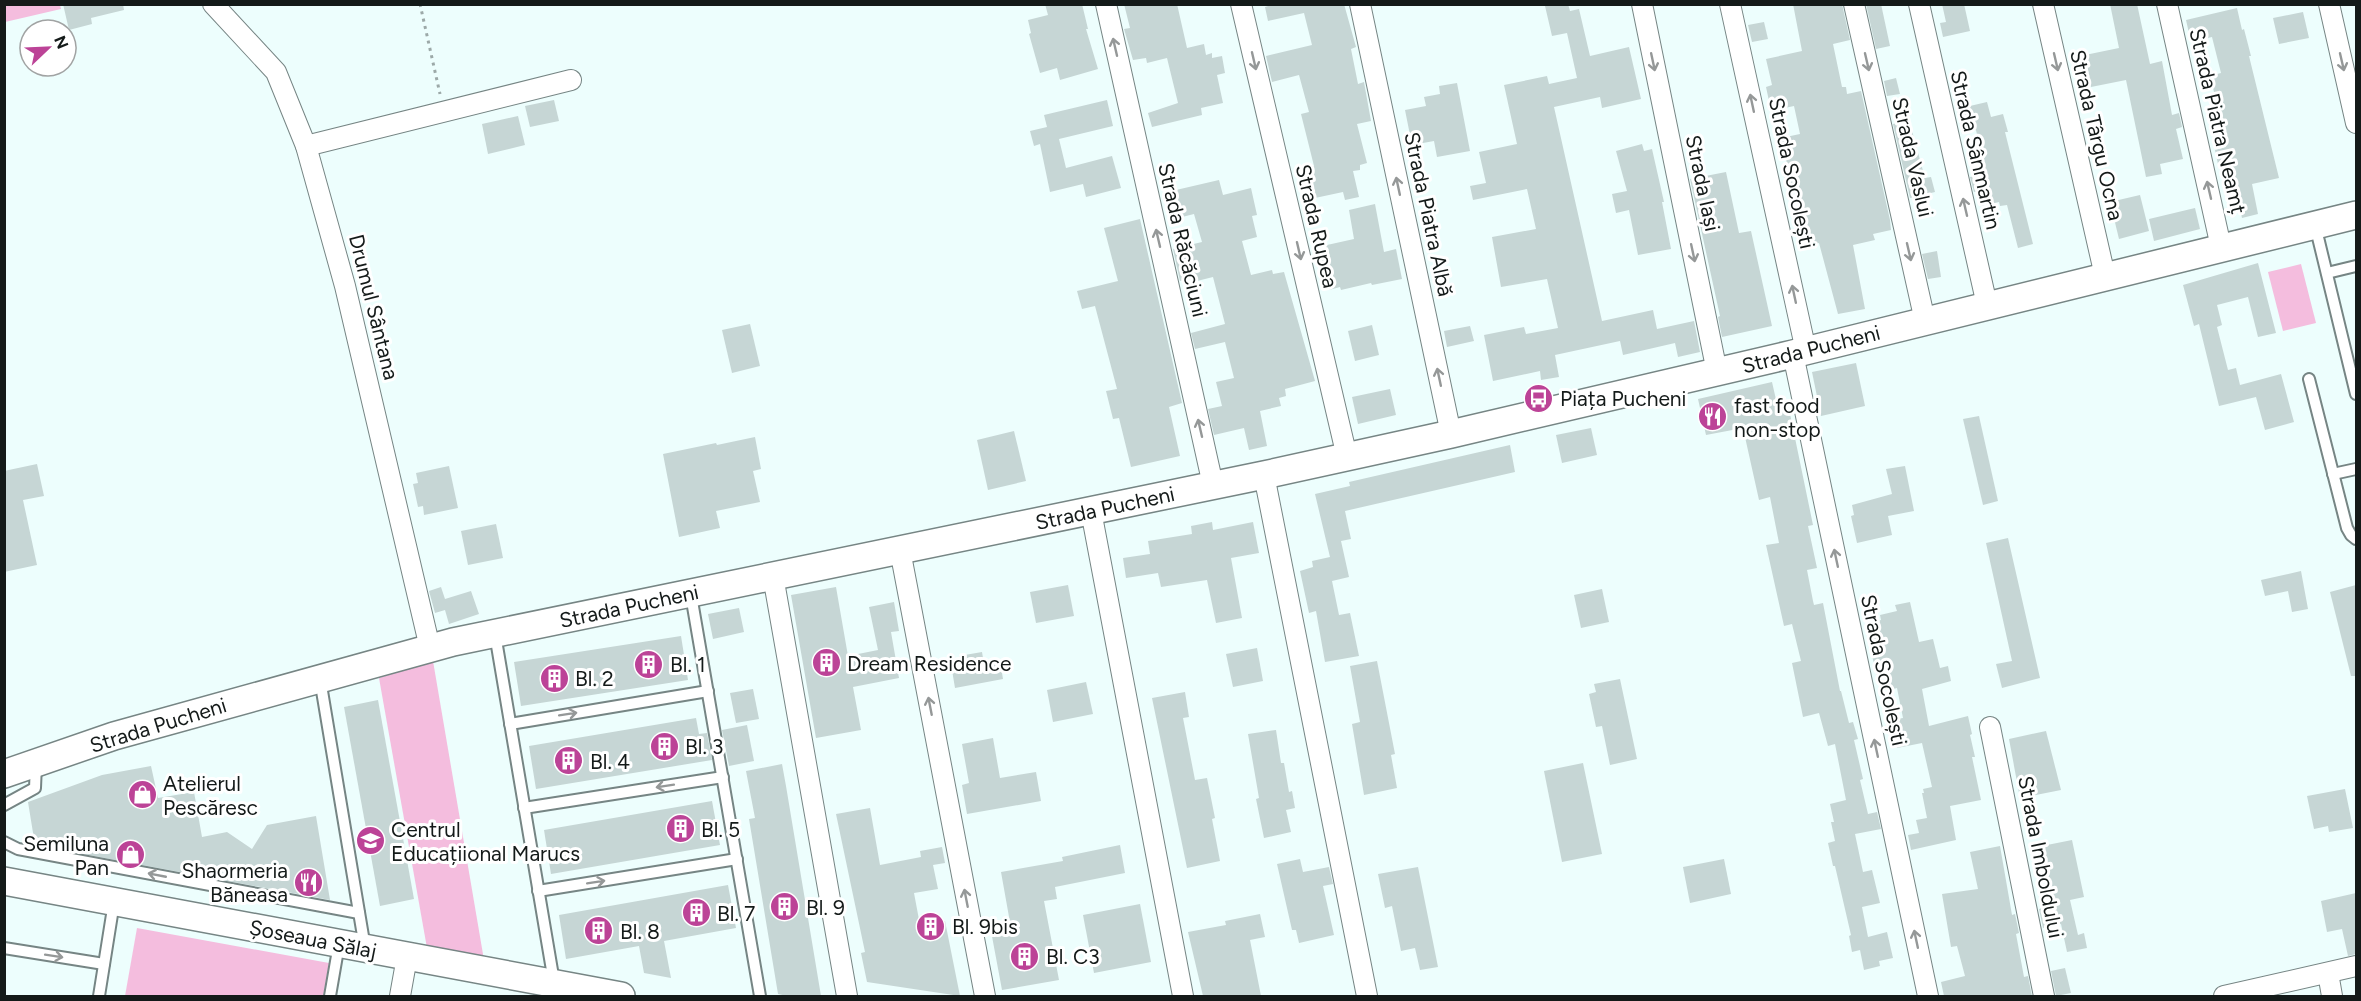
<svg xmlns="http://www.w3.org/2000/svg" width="2361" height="1001" font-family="Figtree,sans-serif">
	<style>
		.green { fill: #f4bdde }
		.building { fill: #c6d6d5 }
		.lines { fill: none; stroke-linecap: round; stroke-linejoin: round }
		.lane-casing { stroke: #768584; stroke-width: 14 }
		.street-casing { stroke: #768584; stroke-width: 22 }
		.secondary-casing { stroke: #768584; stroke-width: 30 }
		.path { stroke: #9ca9a8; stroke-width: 3; stroke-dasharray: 3 4.5; stroke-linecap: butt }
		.lane { stroke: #fff; stroke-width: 10 }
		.street { stroke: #fff; stroke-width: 20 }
		.secondary { stroke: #fff; stroke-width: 27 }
		.oneway { stroke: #959898 }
		.labels { text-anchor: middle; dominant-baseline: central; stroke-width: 6; stroke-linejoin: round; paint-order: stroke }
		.street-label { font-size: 21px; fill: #141a19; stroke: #fff }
		.poi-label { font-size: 21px; fill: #141a19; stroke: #fff; text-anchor: start }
	</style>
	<rect width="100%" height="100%" fill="#edfefd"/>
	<g class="green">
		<polygon points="4,5 60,5 61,9 5,22"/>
		<polygon points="2301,264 2316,323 2283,331 2268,272"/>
		<polygon points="433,661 484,960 427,948 379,678"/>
		<polygon points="137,928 329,963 323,996 125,996"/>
	</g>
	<g class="building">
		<polygon points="63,4 123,4 124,10 91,18 92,24 69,30"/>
		<polygon points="1045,4 1082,4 1088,29 1086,29 1098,69 1060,80 1057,68 1040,73 1029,34 1031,33 1028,20 1048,15"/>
		<polygon points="1124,4 1177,4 1187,48 1204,44 1206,55 1212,53 1212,58 1222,56 1225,73 1217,75 1223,103 1201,108 1202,115 1152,127 1148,113 1178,103 1167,58 1147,63 1146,58 1133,60 1124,29 1130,28"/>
		<polygon points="1274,4 1344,4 1356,47 1351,49 1358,84 1364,82 1371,121 1357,124 1367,163 1360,165 1360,170 1353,171 1359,197 1345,200 1343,192 1315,198 1308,167 1314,166 1301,114 1309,112 1299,75 1272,82 1266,56 1312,45 1304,13 1268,21 1265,7"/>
		<polygon points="1554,4 1568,4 1570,11 1579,9 1590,56 1629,47 1641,99 1602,108 1600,97 1554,107 1602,321 1653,310 1657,329 1694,321 1700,352 1678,357 1675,343 1623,355 1620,341 1555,355 1559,377 1541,380 1540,371 1493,381 1484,335 1524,327 1526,334 1558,328 1547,279 1501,287 1492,237 1536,229 1527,189 1473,200 1470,186 1486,183 1479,152 1517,144 1504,85 1547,76 1549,84 1577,78 1567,33 1552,36 1545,6"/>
		<polygon points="1793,4 1842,4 1850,40 1833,44 1842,87 1846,87 1847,94 1861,91 1890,220 1891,230 1873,234 1875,240 1853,245 1865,309 1838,314 1819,243 1801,248 1794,219 1806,216 1797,184 1786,187 1783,173 1789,172 1781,138 1800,134 1794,106 1780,109 1777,99 1769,101 1766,87 1772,85 1766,59 1802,51"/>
		<polygon points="1866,4 1881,4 1890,46 1876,49"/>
		<polygon points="1942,4 1964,4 1970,31 1943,37 1940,23 1946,22"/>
		<polygon points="2110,4 2137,4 2150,64 2162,61 2172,115 2179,113 2182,127 2176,129 2183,159 2160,164 2162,174 2146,177 2126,80 2091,87 2085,55 2119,48"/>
		<polygon points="2237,8 2242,30 2244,29 2251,56 2249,56 2279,178 2252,184 2258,214 2242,218 2230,167 2227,167 2226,162 2218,164 2215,150 2226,147 2212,83 2215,82 2213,75 2221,73 2212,37 2191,42 2186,20"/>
		<polygon points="2303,12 2309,38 2279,44 2273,18"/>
		<polygon points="1764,22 1768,39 1752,42 1748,25"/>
		<polygon points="1896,78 1900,94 1887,96 1884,81"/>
		<polygon points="1457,83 1470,151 1437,157 1434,141 1412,145 1405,110 1426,106 1424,97 1440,94 1439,86"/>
		<polygon points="554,100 559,121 530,127 525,106"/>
		<polygon points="1107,100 1113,126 1059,139 1066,168 1112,156 1121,188 1086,197 1083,184 1050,192 1040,144 1034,146 1030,131 1047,127 1044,115"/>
		<polygon points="1987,102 1991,117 2003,114 2008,132 2005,132 2033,244 2018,248 2007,205 2000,206 1999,202 1981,206 1978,191 1974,192 1970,177 1986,174 1976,130 1962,134 1957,109"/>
		<polygon points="518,116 525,145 488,154 482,124"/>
		<polygon points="1909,120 1925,178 1931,177 1935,192 1910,198 1893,124"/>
		<polygon points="1642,144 1644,151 1652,149 1664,202 1662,202 1671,249 1638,255 1629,210 1616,213 1612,194 1627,191 1616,151"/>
		<polygon points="1726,172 1739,233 1751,231 1772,326 1722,337 1718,317 1720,316 1690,179"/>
		<polygon points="1219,180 1223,195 1251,188 1257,215 1252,216 1257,237 1242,241 1251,275 1272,270 1273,274 1284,272 1315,381 1285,389 1286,396 1279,398 1281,406 1260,411 1267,446 1249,450 1244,428 1214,435 1208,409 1222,406 1216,382 1234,378 1225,342 1195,349 1191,333 1225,324 1213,277 1193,282 1192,278 1180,281 1173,249 1202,242 1194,214 1182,217 1176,190"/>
		<polygon points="2140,195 2149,231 2119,239 2110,202"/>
		<polygon points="1375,204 1384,252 1396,249 1402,279 1372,285 1371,283 1341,290 1340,287 1329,290 1318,247 1354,239 1349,210"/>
		<polygon points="2195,208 2200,229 2154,241 2149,219"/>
		<polygon points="1140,219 1182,403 1169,407 1180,456 1131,467 1119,418 1113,419 1106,391 1117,389 1095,306 1082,309 1077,291 1118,281 1104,228"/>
		<polygon points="1937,251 1941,277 1928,279 1922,254"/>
		<polygon points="2258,263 2276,333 2258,337 2248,297 2217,305 2222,325 2217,327 2228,370 2236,368 2240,385 2281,374 2294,422 2265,430 2256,397 2219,406 2199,324 2194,326 2183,285"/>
		<polygon points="750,324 760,366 732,373 722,330"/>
		<polygon points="1372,325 1379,355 1355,361 1348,331"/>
		<polygon points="1470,326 1474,341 1447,347 1444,331"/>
		<polygon points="1856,363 1865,406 1821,416 1812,372"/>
		<polygon points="1772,382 1777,404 1780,404 1781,410 1789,409 1813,525 1808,526 1817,568 1807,570 1813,601 1814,605 1823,603 1840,691 1841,691 1849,723 1853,722 1858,739 1854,740 1863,779 1860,780 1868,814 1877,812 1881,829 1855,834 1863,872 1872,870 1880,903 1862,907 1868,937 1887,932 1893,958 1879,961 1880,966 1864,970 1860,950 1852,952 1849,936 1851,935 1835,866 1833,866 1828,843 1835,841 1831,822 1834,822 1830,804 1846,800 1835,744 1828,746 1819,713 1803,717 1792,663 1801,661 1792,624 1784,626 1766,545 1779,543 1770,497 1759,500 1743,428 1706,435 1698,399"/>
		<polygon points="1390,389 1396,415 1358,424 1352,397"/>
		<polygon points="1979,416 1998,501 1983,505 1963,419"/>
		<polygon points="1591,428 1597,455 1562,463 1556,435"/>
		<polygon points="1014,431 1026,481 988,490 977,440"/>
		<polygon points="755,437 761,469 753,471 760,502 716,511 720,528 679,537 663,454 716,443 717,445"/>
		<polygon points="1510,445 1515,472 1345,511 1351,539 1341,541 1349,577 1332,581 1339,615 1350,613 1359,656 1325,662 1316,611 1309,613 1300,571 1313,567 1312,561 1330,557 1315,494 1350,486 1349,482"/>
		<polygon points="37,464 44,496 23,500 37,565 4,572 4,471"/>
		<polygon points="449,466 458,508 424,515 423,506 418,507 413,484 418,483 416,473"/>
		<polygon points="1905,466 1914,511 1888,516 1892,535 1857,543 1851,516 1854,515 1852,505 1892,494 1886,469"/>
		<polygon points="1212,522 1213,530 1253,522 1259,553 1231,558 1242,618 1216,623 1207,580 1161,587 1158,573 1126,578 1123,558 1150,554 1148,541 1192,534 1191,526"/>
		<polygon points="496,524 503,558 468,565 461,531"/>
		<polygon points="2008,538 2040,678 2002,688 1996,664 2012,661 1986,543"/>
		<polygon points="2301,571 2308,609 2292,612 2288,591 2265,596 2261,580"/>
		<polygon points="1068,585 1074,616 1036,623 1030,592"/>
		<polygon points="2356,585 2356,676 2351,676 2330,592"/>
		<polygon points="441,587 445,599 471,591 479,614 449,624 445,610 435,613 429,591"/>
		<polygon points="836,587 848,656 878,650 869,607 894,602 899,631 891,632 899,678 853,687 861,730 816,738 791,595"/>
		<polygon points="1602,589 1609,622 1581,628 1574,595"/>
		<polygon points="1910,602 1919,642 1933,639 1940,668 1948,666 1951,681 1922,689 1929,726 1968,716 1972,734 1970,735 1975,757 1972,757 1981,800 1950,806 1956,840 1911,850 1908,835 1919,833 1916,820 1927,818 1922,793 1924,793 1923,789 1932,787 1922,743 1897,748 1891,720 1903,718 1897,688 1890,690 1886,674 1877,676 1868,639 1873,638 1870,623 1881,620 1880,615 1897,611 1895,605"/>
		<polygon points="739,608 744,632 713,639 708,614"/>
		<polygon points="681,636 688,680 521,706 514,662"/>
		<polygon points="1257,648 1263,681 1233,687 1226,654"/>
		<polygon points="982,652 984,664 1000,661 1003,679 955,688 952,670 962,668 959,656"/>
		<polygon points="1377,661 1395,754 1391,755 1397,788 1364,795 1352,724 1360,722 1350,666"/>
		<polygon points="1620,679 1637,759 1610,765 1602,726 1596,727 1589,694 1596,692 1594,684"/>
		<polygon points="1086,682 1093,714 1053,722 1047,690"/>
		<polygon points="753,689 759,719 736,723 730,693"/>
		<polygon points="1185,692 1189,717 1183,718 1195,780 1207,778 1215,818 1212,819 1220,861 1187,868 1152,698"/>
		<polygon points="378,700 414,899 380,906 344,707"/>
		<polygon points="696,718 699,734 707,733 712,760 536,789 529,746"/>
		<polygon points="747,725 754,761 729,766 722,730"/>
		<polygon points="1276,730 1281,763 1284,763 1289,792 1292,791 1295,808 1286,810 1291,832 1264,838 1256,799 1259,798 1248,734"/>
		<polygon points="2046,731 2061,790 2020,798 2009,739"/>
		<polygon points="993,738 1000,778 1036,772 1041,801 967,814 962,785 969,783 962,744"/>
		<polygon points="1583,763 1602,854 1562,862 1544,771"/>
		<polygon points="782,764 786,786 821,996 787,996 778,994 749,819 755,818 746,771"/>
		<polygon points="151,766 158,798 194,792 202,837 227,832 252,849 267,825 316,816 330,900 35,845 28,802 102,775"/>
		<polygon points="2345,789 2353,828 2329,832 2328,826 2314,829 2307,796"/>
		<polygon points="712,801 720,845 551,874 544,830"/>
		<polygon points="870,808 880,865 921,857 920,851 942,847 945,863 933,865 938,889 914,893 920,925 945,921 960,996 867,982 861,953 865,952 836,814"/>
		<polygon points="2072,840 2084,897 2070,900 2078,935 2084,933 2087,948 2067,952 2061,924 2043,928 2039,909 2051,906 2037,847"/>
		<polygon points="1120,845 1125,873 1055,887 1057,899 1044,901 1059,980 1002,990 991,931 1011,928 1001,872 1063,861 1062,857"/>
		<polygon points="2000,846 2012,915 2015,914 2019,933 2016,934 2024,977 2028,976 2032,996 1944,996 1941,982 1965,976 1957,946 1951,947 1942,894 1978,889 1970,852"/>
		<polygon points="1300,859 1303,872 1329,867 1333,884 1323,886 1334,935 1299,943 1296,930 1292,930 1277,864"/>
		<polygon points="1724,859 1731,894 1690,903 1683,867"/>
		<polygon points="1418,867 1438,967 1420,970 1415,948 1401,951 1392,906 1385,908 1378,874"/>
		<polygon points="728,885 736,928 664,941 671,978 644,973 639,946 566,959 559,915"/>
		<polygon points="2356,893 2356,954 2348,956 2342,929 2327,932 2321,901"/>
		<polygon points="1140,904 1151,962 1094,973 1083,915"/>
		<polygon points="1260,914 1265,937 1250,940 1261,996 1203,996 1188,932 1226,925 1225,921"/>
		<polygon points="2065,968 2071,993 2056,996 2051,971"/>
	</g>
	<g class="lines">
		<defs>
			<g id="lane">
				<polyline points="2315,225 2356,394"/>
				<polyline points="2327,273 2356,266"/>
				<polyline points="2309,379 2347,528 2351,535 2356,539"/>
				<polyline points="2333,474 2356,469"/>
				<polyline points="691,595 760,996"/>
				<polyline points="495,634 554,982"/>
				<polyline points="320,679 363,936 363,948"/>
				<polyline points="510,724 708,691"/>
				<polyline points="4,805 35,788 36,764"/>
				<polyline points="524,808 723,777"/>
				<polyline points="4,842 18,849 359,913"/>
				<polyline points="538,891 737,859"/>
				<polyline points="4,948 104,964"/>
				<polyline points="99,996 114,902"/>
				<polyline points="330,996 339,944"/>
			</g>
			<g id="street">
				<polyline points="213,4 276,72 306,146 345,286 430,648"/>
				<polyline points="1106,4 1213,485"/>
				<polyline points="1241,4 1347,457"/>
				<polyline points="1360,4 1451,434"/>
				<polyline points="1642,4 1717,372"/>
				<polyline points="1730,4 1806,351"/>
				<polyline points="1854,4 1925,321"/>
				<polyline points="1919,4 1987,305"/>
				<polyline points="2043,4 2105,276"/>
				<polyline points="2167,4 2221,247"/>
				<polyline points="2329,4 2356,123"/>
				<polyline points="306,146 571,80"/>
				<polyline points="1793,354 1928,996"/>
				<polyline points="1264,475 1367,996"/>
				<polyline points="1091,511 1183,996"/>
				<polyline points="900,550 985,996"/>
				<polyline points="773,576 847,996"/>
				<polyline points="1990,727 2044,996"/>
				<polyline points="2328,973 2332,996"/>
				<polyline points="400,996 407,957"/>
				<polyline points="2224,996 2356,966"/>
			</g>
			<g id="secondary">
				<polyline points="4,774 114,736 453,642 1264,475 1451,434 1793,354 2356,215"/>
				<polyline points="4,881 621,996"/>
			</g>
		</defs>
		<use href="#lane" class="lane-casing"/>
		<use href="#street" class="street-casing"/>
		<use href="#secondary" class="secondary-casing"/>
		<polyline class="path" points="420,4 440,94"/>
		<use href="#lane" class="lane"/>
		<use href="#street" class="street"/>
		<use href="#secondary" class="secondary"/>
	</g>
	<defs><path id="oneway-shaft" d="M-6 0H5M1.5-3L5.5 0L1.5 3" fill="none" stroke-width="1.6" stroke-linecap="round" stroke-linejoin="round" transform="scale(1.5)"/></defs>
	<g class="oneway">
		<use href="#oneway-shaft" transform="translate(1115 47) rotate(-103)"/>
		<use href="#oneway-shaft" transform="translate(1254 61) rotate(77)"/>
		<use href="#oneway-shaft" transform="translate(1653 62) rotate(78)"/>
		<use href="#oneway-shaft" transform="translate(1867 62) rotate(77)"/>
		<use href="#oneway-shaft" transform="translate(2056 62) rotate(77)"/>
		<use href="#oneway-shaft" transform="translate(2342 62) rotate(77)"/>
		<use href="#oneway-shaft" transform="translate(1752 103) rotate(-102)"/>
		<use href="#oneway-shaft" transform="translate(1398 186) rotate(-102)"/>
		<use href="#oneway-shaft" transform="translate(2209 190) rotate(-103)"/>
		<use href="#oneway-shaft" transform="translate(1965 207) rotate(-103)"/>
		<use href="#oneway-shaft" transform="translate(1158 238) rotate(-103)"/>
		<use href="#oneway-shaft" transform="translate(1299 251) rotate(77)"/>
		<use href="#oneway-shaft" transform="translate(1909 252) rotate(77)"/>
		<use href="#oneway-shaft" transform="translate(1693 253) rotate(78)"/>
		<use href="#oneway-shaft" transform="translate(1794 294) rotate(-102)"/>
		<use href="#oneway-shaft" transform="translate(1439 377) rotate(-102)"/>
		<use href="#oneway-shaft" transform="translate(1200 428) rotate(-103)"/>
		<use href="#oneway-shaft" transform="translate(1836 558) rotate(-102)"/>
		<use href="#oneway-shaft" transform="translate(930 706) rotate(-101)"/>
		<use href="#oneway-shaft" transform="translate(568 714) rotate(-9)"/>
		<use href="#oneway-shaft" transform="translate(1876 748) rotate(-102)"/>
		<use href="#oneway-shaft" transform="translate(665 786) rotate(171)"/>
		<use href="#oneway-shaft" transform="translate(157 875) rotate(-169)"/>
		<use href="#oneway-shaft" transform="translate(596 882) rotate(-9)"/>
		<use href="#oneway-shaft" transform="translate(966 898) rotate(-101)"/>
		<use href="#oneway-shaft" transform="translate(1916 939) rotate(-102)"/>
		<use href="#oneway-shaft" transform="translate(54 956) rotate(9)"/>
	</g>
	<defs>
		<symbol id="bus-disc" viewBox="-11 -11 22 22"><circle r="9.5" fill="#bc4397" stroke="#fff"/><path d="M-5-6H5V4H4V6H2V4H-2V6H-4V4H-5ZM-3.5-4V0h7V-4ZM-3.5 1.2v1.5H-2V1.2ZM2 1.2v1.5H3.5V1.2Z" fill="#fff"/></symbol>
		<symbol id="restaurant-disc" viewBox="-11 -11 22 22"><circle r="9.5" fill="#bc4397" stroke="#fff"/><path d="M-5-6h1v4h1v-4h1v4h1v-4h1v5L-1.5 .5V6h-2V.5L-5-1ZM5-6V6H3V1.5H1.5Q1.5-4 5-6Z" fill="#fff"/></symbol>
		<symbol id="building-disc" viewBox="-11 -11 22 22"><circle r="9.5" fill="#bc4397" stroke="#fff"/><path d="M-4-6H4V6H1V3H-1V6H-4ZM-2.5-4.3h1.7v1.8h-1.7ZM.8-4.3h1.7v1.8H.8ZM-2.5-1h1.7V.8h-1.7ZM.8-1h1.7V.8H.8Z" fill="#fff"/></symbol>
		<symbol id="shop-disc" viewBox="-11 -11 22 22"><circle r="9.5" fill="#bc4397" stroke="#fff"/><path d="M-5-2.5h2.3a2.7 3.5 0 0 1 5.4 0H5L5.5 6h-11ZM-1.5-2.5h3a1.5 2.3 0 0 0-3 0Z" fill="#fff"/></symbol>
		<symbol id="school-disc" viewBox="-11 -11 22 22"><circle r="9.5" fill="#bc4397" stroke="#fff"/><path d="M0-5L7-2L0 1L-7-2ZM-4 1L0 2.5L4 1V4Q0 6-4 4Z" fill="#fff"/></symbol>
	</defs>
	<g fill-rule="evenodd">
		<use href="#bus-disc" x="1522" y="382" width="33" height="33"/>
		<use href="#restaurant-disc" x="1696" y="400" width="33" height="33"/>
		<use href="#building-disc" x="810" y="646" width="33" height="33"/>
		<use href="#building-disc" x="632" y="648" width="33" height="33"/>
		<use href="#building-disc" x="538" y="662" width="33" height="33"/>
		<use href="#building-disc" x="648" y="730" width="33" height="33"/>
		<use href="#building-disc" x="552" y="744" width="33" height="33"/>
		<use href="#shop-disc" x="126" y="778" width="33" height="33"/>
		<use href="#building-disc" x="664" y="812" width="33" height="33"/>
		<use href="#school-disc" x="354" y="824" width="33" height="33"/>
		<use href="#shop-disc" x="114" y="838" width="33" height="33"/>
		<use href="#restaurant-disc" x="292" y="866" width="33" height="33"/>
		<use href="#building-disc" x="768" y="890" width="33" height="33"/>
		<use href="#building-disc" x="680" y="896" width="33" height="33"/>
		<use href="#building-disc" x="914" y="910" width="33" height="33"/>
		<use href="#building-disc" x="582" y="914" width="33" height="33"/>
		<use href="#building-disc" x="1008" y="940" width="33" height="33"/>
	</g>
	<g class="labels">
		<g class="street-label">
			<text transform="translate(2218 121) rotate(77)">Strada Piatra Neamț</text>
			<text transform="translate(2097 135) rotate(77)">Strada Târgu Ocna</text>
			<text transform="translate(1976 150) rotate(77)">Strada Sânmartin</text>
			<text transform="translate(1913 157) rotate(77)">Strada Vaslui</text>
			<text transform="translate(1792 173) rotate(78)">Strada Socolești</text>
			<text transform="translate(1703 183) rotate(78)">Strada Iași</text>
			<text transform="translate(1429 214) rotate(78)">Strada Piatra Albă</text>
			<text transform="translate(1317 226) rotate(77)">Strada Rupea</text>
			<text transform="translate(1183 240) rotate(77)">Strada Răcăciuni</text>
			<text transform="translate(374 307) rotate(76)">Drumul Sântana</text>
			<text transform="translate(1811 349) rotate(-14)">Strada Pucheni</text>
			<text transform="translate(1105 508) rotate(-12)">Strada Pucheni</text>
			<text transform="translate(629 606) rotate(-12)">Strada Pucheni</text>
			<text transform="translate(1884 670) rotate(78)">Strada Socolești</text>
			<text transform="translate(158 725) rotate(-17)">Strada Pucheni</text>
			<text transform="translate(2041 857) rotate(79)">Strada Imboldului</text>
			<text transform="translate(313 939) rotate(11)">Șoseaua Sălaj</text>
		</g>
		<g class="poi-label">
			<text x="1560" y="398">Piața Pucheni</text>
			<text x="1734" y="405">fast food<tspan x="1734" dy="24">non-stop</tspan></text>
			<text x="847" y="663">Dream Residence</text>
			<text x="670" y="664">Bl. 1</text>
			<text x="575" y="678">Bl. 2</text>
			<text x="685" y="746">Bl. 3</text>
			<text x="590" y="761">Bl. 4</text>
			<text x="163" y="783">Atelierul<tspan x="163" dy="24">Pescăresc</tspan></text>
			<text x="391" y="829">Centrul<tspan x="391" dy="24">Educațiional Marucs</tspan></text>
			<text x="701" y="829">Bl. 5</text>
			<text x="109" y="843" text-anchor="end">Semiluna<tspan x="109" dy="24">Pan</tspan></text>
			<text x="288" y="870" text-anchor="end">Shaormeria<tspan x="288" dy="24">Băneasa</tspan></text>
			<text x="806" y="907">Bl. 9</text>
			<text x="717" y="913">Bl. 7</text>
			<text x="952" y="926">Bl. 9bis</text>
			<text x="620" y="931">Bl. 8</text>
			<text x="1046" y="956">Bl. C3</text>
		</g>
	</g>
	<rect width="2361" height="1001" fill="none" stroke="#141a19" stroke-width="12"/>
	<g transform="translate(48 48) rotate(67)"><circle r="28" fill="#ffffff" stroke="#a1a3a3" stroke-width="1.5"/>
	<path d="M0-4.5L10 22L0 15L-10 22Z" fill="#bc4397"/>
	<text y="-9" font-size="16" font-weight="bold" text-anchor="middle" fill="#141a19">N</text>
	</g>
</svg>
